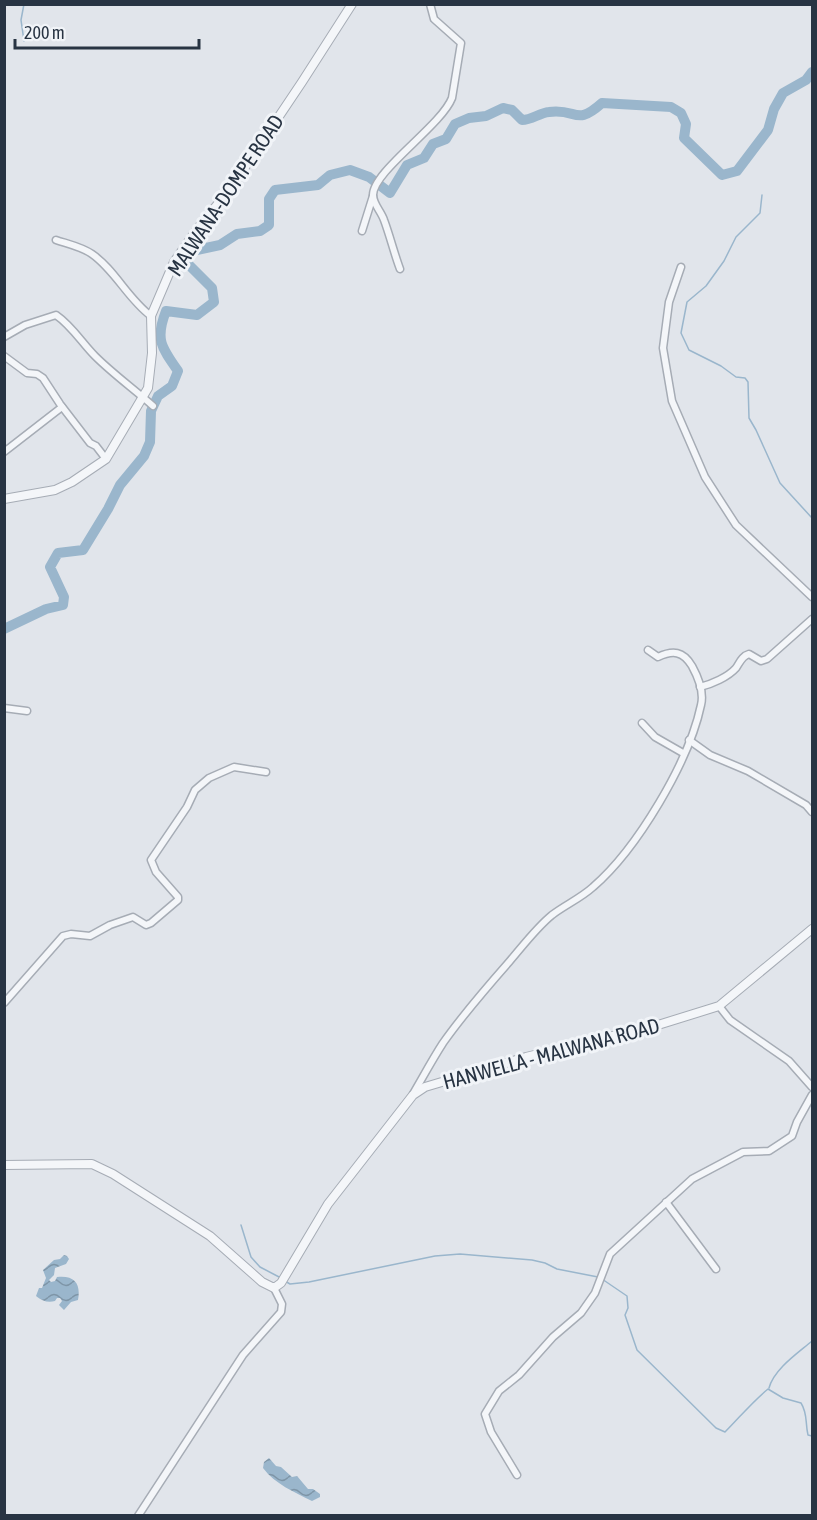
<svg xmlns="http://www.w3.org/2000/svg" width="817" height="1520" font-family="'Asap Condensed',sans-serif">
	<style>
		.water { fill: url(#water-waves) }
		.lines { fill: none; stroke-linecap: round; stroke-linejoin: round }
		.stream { stroke: #9ab6cc; stroke-width: 1.5 }
		.river { stroke: #9ab6cc; stroke-width: 10 }
		.minor-casing { stroke: #a6acb5; stroke-width: 9 }
		.tertiary-casing { stroke: #a6acb5; stroke-width: 10 }
		.minor { stroke: #f4f6f9; stroke-width: 6 }
		.tertiary { stroke: #f4f6f9; stroke-width: 8 }
		.labels { text-anchor: middle; dominant-baseline: central; stroke-width: 6; stroke-linejoin: round; paint-order: stroke }
		.street-label { font-size: 21px; fill: #283443; stroke: #f1f4f8 }
	</style>
	<defs>
		<pattern id="water-waves" width="16" height="10" patternUnits="userSpaceOnUse" patternTransform="scale(1.5)"><rect width="16" height="10" fill="#9ab6cc"/><path d="M0 5q4-4 8 0t8 0" fill="none" stroke="#7e95a7"/></pattern>
	</defs>
	<rect width="100%" height="100%" fill="#e1e5eb"/>
	<g class="water">
		<path d="M64,1255l3,1 2,3 -3,5 -11,4 -1,7 -5,5 2,2 4,-1 2,-4c18,-2 24,7 21,23l-7,2 -7,8 -5,-5 3,-4 -2,-3h-3l-2,3c-7,2 -13,0 -19,-5l3,-8h3l4,-10 -3,-8 11,-10 6,-1z"/>
		<path d="M269,1458l7,8 5,1 11,10 5,-1 11,13h5l7,5v3l-8,4c-18,-9 -37,-17 -49,-33l1,-6z"/>
	</g>
	<g class="lines">
		<g class="stream">
			<polyline points="24,41 21,20 24,4"/>
			<polyline points="762,195 760,213 736,237 724,261 706,286 687,302 681,333 689,350 721,366 736,377 745,378 748,382 749,418 756,430 780,483 812,518"/>
			<polyline points="241,1225 251,1257 260,1267 281,1278"/>
			<path d="M602,1279l25,17 1,12 -3,7 12,35 79,78 9,4c15,-15 27,-30 43,-43l15,9 18,5c7,11 4,20 7,32l4,1"/>
			<polyline points="285,1281 290,1284 309,1282 435,1256 460,1254 532,1260 545,1263 557,1269 598,1277"/>
			<path d="M769,1388c5,-19 29,-35 43,-47"/>
		</g>
		<path class="river" d="M4,629l42,-20 17,-4 1,-8 -14,-30 8,-14 25,-3 25,-41 12,-24 24,-29 6,-14 1,-31 7,-15 14,-10 6,-15c-17,-24 -23,-32 -12,-60l31,4 17,-13 -2,-14 -25,-25 5,-12 28,-6 17,-11 23,-3 9,-6v-26l6,-9 43,-5 12,-10 20,-5 19,7 21,16 17,-28 17,-7 9,-14 13,-5 9,-15 14,-6 17,-2 17,-8 9,2 10,10c10,0 17,-7 27,-8 29,-4 26,15 53,-9l69,4 10,6 5,11 -2,14 38,37 15,-4 31,-41 6,-21 9,-16 23,-13 6,-8"/>
		<defs>
			<g id="minor">
				<polyline points="362,231 373,196"/>
				<path d="M56,240c12,4 26,7 36,14 23,16 36,45 59,62"/>
				<polyline points="681,267 669,302 663,348 672,401 705,477 736,525 812,597"/>
				<path d="M400,269c-6,-16 -10,-33 -16,-49 -3,-9 -11,-16 -11,-25 0,-24 68,-69 79,-97l9,-55 -27,-24 -4,-15"/>
				<path d="M4,337l21,-12 31,-10c16,11 26,28 39,41 18,18 39,33 58,50"/>
				<polyline points="4,356 27,373 37,374 43,378 60,404 90,443 96,446 106,459"/>
				<polyline points="4,452 62,407"/>
				<path d="M700,687c12,-3 28,-10 36,-19 4,-6 6,-12 13,-14l12,7 6,-2 45,-40"/>
				<polyline points="4,708 27,711"/>
				<polyline points="642,723 655,737 683,753"/>
				<polyline points="689,740 710,755 748,771 806,805 812,812"/>
				<polyline points="4,1003 63,936 71,934 90,936 110,925 133,917 146,925 151,923 178,900 178,897 156,872 151,860 187,807 195,790 209,778 234,767 266,772"/>
				<polyline points="719,1006 730,1020 789,1061 812,1087"/>
				<path d="M413,1094c10,-17 19,-34 30,-51 19,-27 44,-56 66,-81 13,-15 27,-34 43,-47 13,-10 29,-17 41,-28 44,-38 96,-125 108,-182 3,-12 -3,-28 -9,-39 -9,-15 -19,-16 -34,-9l-10,-7"/>
				<polyline points="666,1202 716,1269"/>
				<polyline points="517,1475 491,1432 485,1414 499,1391 519,1375 553,1337 581,1313 595,1293 610,1254 692,1179 743,1152 769,1151 792,1136 797,1122 812,1095"/>
				<polyline points="138,1516 243,1355 281,1312 282,1304 274,1288"/>
			</g>
			<g id="tertiary">
				<polyline points="4,499 55,490 72,482 106,459 148,388 152,353 151,316 174,262 198,228 231,188 302,82 352,4"/>
				<polyline points="4,1165 92,1164 113,1174 210,1236 262,1282 274,1288 281,1283 328,1204 413,1095 425,1087 526,1057 658,1025 719,1006 812,929"/>
			</g>
		</defs>
		<use href="#minor" class="minor-casing"/>
		<use href="#tertiary" class="tertiary-casing"/>
		<use href="#minor" class="minor"/>
		<use href="#tertiary" class="tertiary"/>
	</g>
	<g class="labels">
		<g class="street-label">
			<text transform="translate(225 195) rotate(-56)">MALWANA-DOMPE ROAD</text>
			<text transform="translate(551 1053) rotate(-15)">HANWELLA - MALWANA ROAD</text>
		</g>
	</g>
	<rect width="817" height="1520" fill="none" stroke="#283443" stroke-width="12"/>
	<path d="M15 39v9h184v-9" fill="none" stroke="#283443" stroke-width="3"/>
	<text x="24" y="39" font-size="18" fill="#283443" stroke="#f1f4f8" stroke-width="4.5" paint-order="stroke">200 m</text>
</svg>
